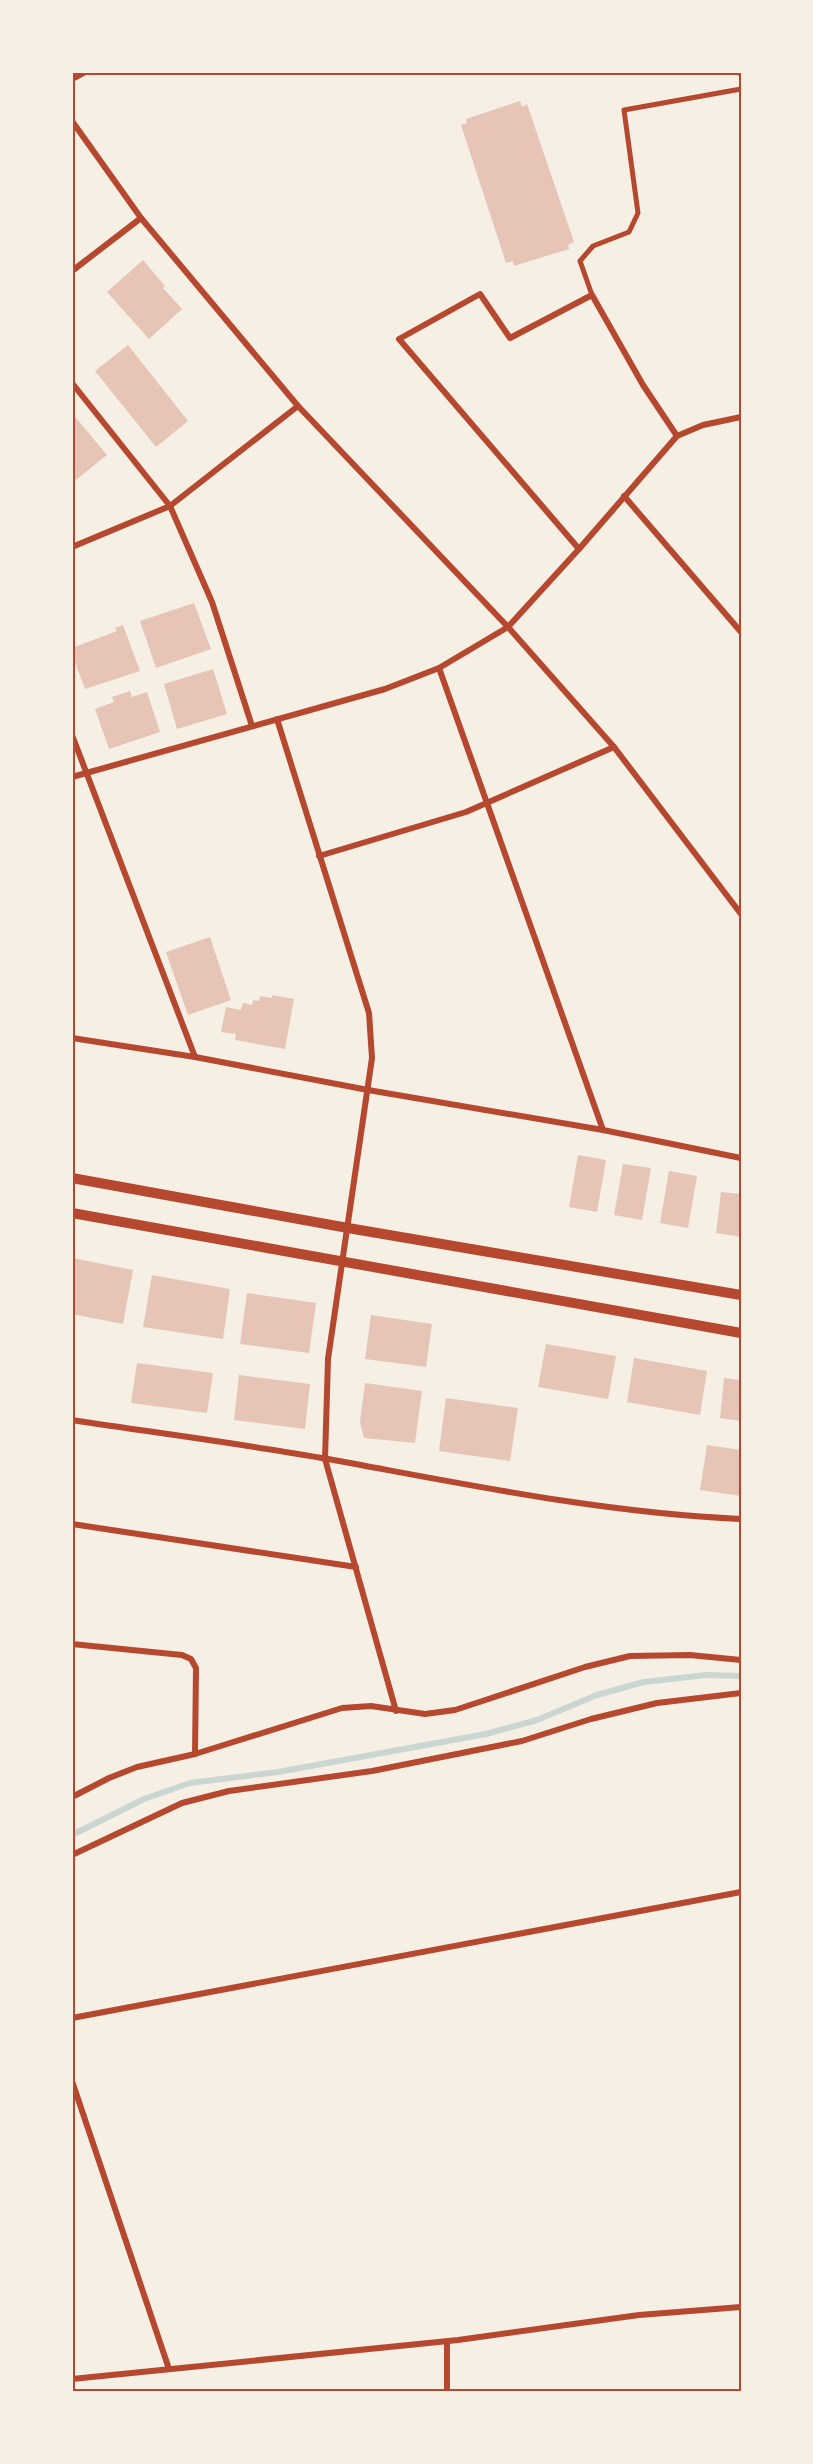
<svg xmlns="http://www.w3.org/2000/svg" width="813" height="2464" font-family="Arial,sans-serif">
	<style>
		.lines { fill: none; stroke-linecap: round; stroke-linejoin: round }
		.stream { stroke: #c9d6d2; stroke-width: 6 }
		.building { fill: #e6c5b7 }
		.pedestrian { stroke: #b5482f; stroke-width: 5 }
		.minor { stroke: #b5482f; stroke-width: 6 }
		.secondary { stroke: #b5482f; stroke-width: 10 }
		.neatline { fill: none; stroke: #b5482f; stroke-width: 2 }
	</style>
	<rect width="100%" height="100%" fill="#f6efe4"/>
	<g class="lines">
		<polyline class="stream" points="72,1835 144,1799 190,1783 278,1772 486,1734 537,1720 597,1695 644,1682 706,1675 741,1676"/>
	</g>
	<g class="building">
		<polygon points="520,101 522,107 527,104 574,242 568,245 569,249 514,266 513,261 506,263 461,125 467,123 466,119"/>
		<polygon points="143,260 165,286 163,288 182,309 149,339 107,292"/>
		<polygon points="128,345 188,421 156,447 95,371"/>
		<polygon points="72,413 107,455 72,483"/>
		<polygon points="194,603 211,649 156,668 140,621"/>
		<polygon points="123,625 140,671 85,689 72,654 72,648 117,631 115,628"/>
		<polygon points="213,669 227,714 177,729 164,684"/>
		<polygon points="130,691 132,697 147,692 160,732 109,749 95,709 114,702 112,697"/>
		<polygon points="210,937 231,1000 188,1015 166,952"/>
		<polygon points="272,995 294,999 285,1049 235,1040 236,1034 221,1032 226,1007 241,1010 243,1003 252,1005 253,1000 259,1001 260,996 272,998"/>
		<polygon points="578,1155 606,1160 597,1212 569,1207"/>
		<polygon points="623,1164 651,1168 642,1220 614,1215"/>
		<polygon points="669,1171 697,1176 688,1228 660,1223"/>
		<polygon points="721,1192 741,1194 741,1237 716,1233"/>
		<polygon points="72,1258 133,1270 123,1324 72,1314"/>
		<polygon points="152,1275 230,1289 223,1339 143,1327"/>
		<polygon points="247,1293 316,1303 309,1353 240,1344"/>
		<polygon points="371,1315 432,1324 426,1367 365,1359"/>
		<polygon points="546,1344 616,1356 608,1399 538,1387"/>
		<polygon points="634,1358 707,1371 700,1415 627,1402"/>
		<polygon points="137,1363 213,1373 207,1413 131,1403"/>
		<polygon points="239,1375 310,1384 305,1429 234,1420"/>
		<polygon points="724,1378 741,1380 741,1421 720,1418"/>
		<polygon points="365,1383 422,1391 415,1443 364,1438 360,1422"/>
		<polygon points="446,1398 518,1408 510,1461 439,1451"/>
		<polygon points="707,1445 741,1450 741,1496 700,1490"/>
	</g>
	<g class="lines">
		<polyline class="pedestrian" points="592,295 580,261 593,246 629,232 638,213 624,110 741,89"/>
		<g class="minor">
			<polyline points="741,72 741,74"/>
			<polyline points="72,79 85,72"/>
			<polyline points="72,121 141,218 298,406 508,627 614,747 741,914"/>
			<polyline points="72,271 141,218"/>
			<polyline points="72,383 170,506 212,602 252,726"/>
			<polyline points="624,496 741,632"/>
			<polyline points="72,547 170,506 298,406"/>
			<polyline points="579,549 399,339 480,294 510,338 592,295 643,385 677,436"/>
			<polyline points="439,668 603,1130"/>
			<polyline points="277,719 369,1013 372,1058 328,1359 325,1459 396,1711"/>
			<polyline points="72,735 195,1057"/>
			<polyline points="72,777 385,689 439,668 508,627 579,549 677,436 703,425 741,417"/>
			<polyline points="319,856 466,812 614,747"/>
			<polyline points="72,1038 195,1057 368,1090 603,1130 741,1158"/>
			<path d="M72,1420c85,13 171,24 256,39 137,25 274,54 413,60"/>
			<polyline points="72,1524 356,1567"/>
			<polyline points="72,1644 182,1655 191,1659 196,1668 195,1754"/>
			<polyline points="72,1797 109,1778 137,1767 195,1754 342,1708 371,1706 425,1714 455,1710 585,1667 630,1656 690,1655 741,1660"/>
			<polyline points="72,1855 182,1803 229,1791 372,1771 522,1741 591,1719 657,1703 741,1693"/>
			<polyline points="72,2018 741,1892"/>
			<polyline points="72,2081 169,2369"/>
			<polyline points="447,2342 447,2392"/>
			<polyline points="72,2379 458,2340 639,2315 741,2307"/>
		</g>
		<g class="secondary">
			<polyline points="72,1178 348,1228 741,1295"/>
			<polyline points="72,1213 741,1333"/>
		</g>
	</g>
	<rect width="813" height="2464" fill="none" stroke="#f6efe4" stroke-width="147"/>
	<rect x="74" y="74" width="666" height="2316" class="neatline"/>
</svg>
